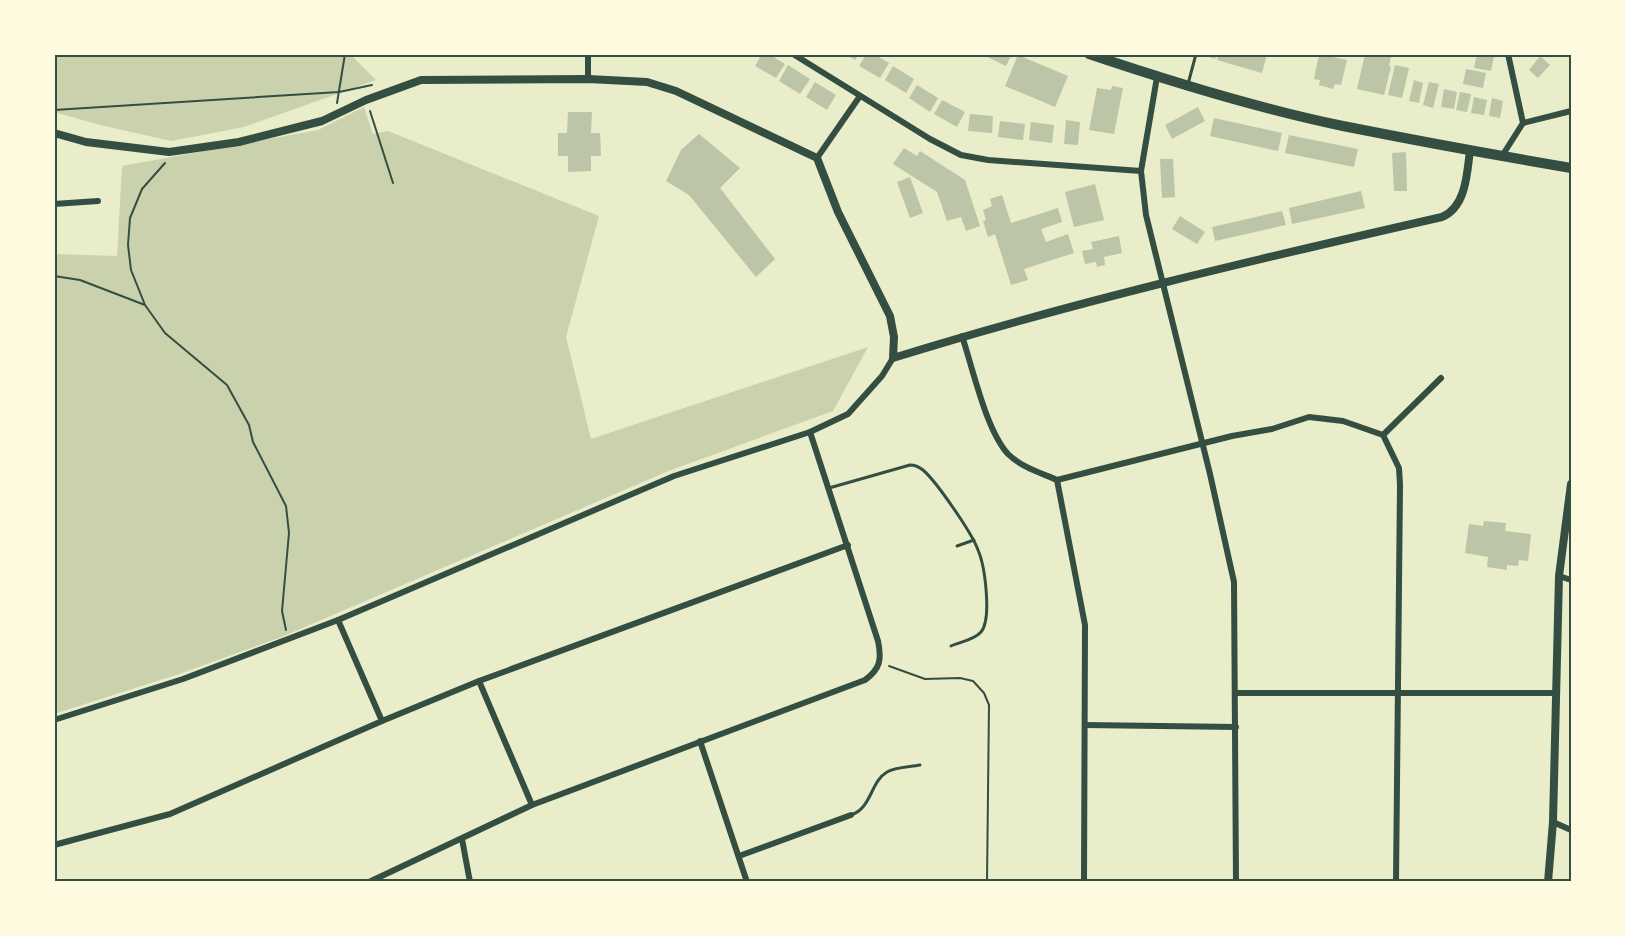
<svg xmlns="http://www.w3.org/2000/svg" width="1625" height="936" font-family="'Nunito Sans',sans-serif">
	<style>
		.green { fill: #cad2ad }
		.building { fill: #bcc5a7 }
		.lines { fill: none; stroke-linecap: round; stroke-linejoin: round }
		.path { stroke: #344e41; stroke-width: 2 }
		.service { stroke: #344e41; stroke-width: 3 }
		.minor { stroke: #344e41; stroke-width: 6 }
		.tertiary { stroke: #344e41; stroke-width: 8 }
		.primary { stroke: #344e41; stroke-width: 10 }
		.neatline { fill: none; stroke: #344e41; stroke-width: 2 }
	</style>
	<rect width="100%" height="100%" fill="#e9edc9"/>
	<g class="green">
		<polygon points="54,54 350,54 376,80 244,127 171,141 100,125 54,112"/>
		<polygon points="364,107 373,134 388,131 599,216 566,337 591,439 868,347 833,411 671,470 284,636 182,673 54,714 54,254 117,256 122,166 318,130"/>
	</g>
	<g class="building">
		<polygon points="762,54 769,54 785,64 776,78 755,66"/>
		<polygon points="845,54 859,54 855,60"/>
		<polygon points="866,54 874,54 889,63 880,78 859,66"/>
		<polygon points="981,54 1012,54 1006,66"/>
		<polygon points="1201,54 1217,54 1215,59"/>
		<polygon points="1219,54 1267,54 1262,73 1217,60"/>
		<polygon points="1319,54 1347,60 1341,85 1335,84 1333,89 1319,85 1320,80 1314,79"/>
		<polygon points="1365,54 1391,57 1389,66 1391,67 1384,95 1357,89"/>
		<polygon points="1477,54 1494,56 1491,71 1474,68"/>
		<polygon points="1018,55 1068,76 1055,107 1005,86"/>
		<polygon points="1540,56 1550,65 1538,78 1529,70"/>
		<polygon points="788,65 810,79 800,94 779,81"/>
		<polygon points="1395,65 1409,68 1402,98 1388,95"/>
		<polygon points="893,66 914,79 906,93 885,80"/>
		<polygon points="1466,69 1486,73 1483,88 1463,84"/>
		<polygon points="1414,80 1423,83 1419,103 1409,101"/>
		<polygon points="815,82 836,95 827,110 806,97"/>
		<polygon points="1429,82 1439,84 1433,108 1423,105"/>
		<polygon points="917,85 938,98 930,112 909,98"/>
		<polygon points="1112,86 1123,88 1114,134 1089,130 1097,88 1111,90"/>
		<polygon points="1444,89 1457,92 1454,109 1441,107"/>
		<polygon points="1460,92 1471,94 1467,112 1456,110"/>
		<polygon points="1474,97 1487,100 1484,115 1471,113"/>
		<polygon points="1492,98 1503,101 1500,118 1489,116"/>
		<polygon points="942,100 965,112 957,127 934,114"/>
		<polygon points="1198,107 1205,121 1172,139 1165,125"/>
		<polygon points="568,112 592,112 591,133 600,133 601,156 591,156 591,171 568,172 568,156 558,156 558,133 567,133"/>
		<polygon points="970,114 993,116 992,133 968,131"/>
		<polygon points="1214,118 1282,133 1278,151 1210,136"/>
		<polygon points="1066,120 1080,122 1078,145 1064,144"/>
		<polygon points="1000,121 1025,124 1023,140 998,137"/>
		<polygon points="1031,122 1054,125 1052,143 1029,140"/>
		<polygon points="699,134 740,168 720,188 775,259 756,277 689,195 666,181 681,150"/>
		<polygon points="1289,135 1358,149 1354,167 1285,153"/>
		<polygon points="904,148 917,156 920,151 965,180 980,226 966,231 961,217 947,221 937,192 893,164"/>
		<polygon points="1406,152 1407,191 1394,191 1392,153"/>
		<polygon points="1160,159 1173,159 1175,197 1162,198"/>
		<polygon points="910,177 923,213 910,218 897,182"/>
		<polygon points="1095,184 1104,220 1074,227 1065,192"/>
		<polygon points="1361,191 1365,208 1292,224 1289,208"/>
		<polygon points="1002,195 1011,223 1058,208 1062,222 1041,229 1046,242 1068,234 1074,253 1024,269 1028,280 1011,285 995,234 988,237 983,221 986,220 983,210 992,206 990,199"/>
		<polygon points="1282,211 1286,225 1215,241 1212,227"/>
		<polygon points="1180,216 1205,232 1197,244 1172,229"/>
		<polygon points="1119,236 1122,253 1104,257 1105,265 1097,267 1096,262 1085,264 1082,251 1093,249 1091,242"/>
		<polygon points="1484,521 1506,523 1505,531 1531,534 1528,561 1519,560 1518,566 1507,565 1507,570 1487,567 1488,557 1465,553 1469,524 1483,526"/>
	</g>
	<g class="lines">
		<g class="path">
			<polyline points="337,103 345,54"/>
			<polyline points="54,110 339,92 372,85"/>
			<polyline points="370,111 393,183"/>
			<polyline points="165,163 142,189 130,218 128,245 131,270 145,305 165,333 227,385 249,425 253,442 286,506 289,533 282,611 286,630"/>
			<polyline points="54,276 80,280 145,305"/>
			<polyline points="889,666 925,679 960,678 973,681 984,693 989,705 987,882"/>
		</g>
		<g class="service">
			<polyline points="1188,84 1196,54"/>
			<path d="M829,488l81,-23c5,0 8,1 13,5 13,11 49,63 55,80 7,16 14,69 3,82 -7,8 -21,10 -30,14"/>
			<polyline points="957,546 974,540"/>
			<path d="M851,815c21,-7 19,-33 36,-43 8,-5 23,-5 33,-7"/>
		</g>
		<g class="minor">
			<polyline points="588,54 588,79"/>
			<polyline points="793,54 930,139 961,155 988,160 1141,171"/>
			<polyline points="1157,77 1141,171 1146,215 1210,474 1234,582 1236,882"/>
			<polyline points="1523,123 1571,111"/>
			<polyline points="1502,156 1523,123 1508,54"/>
			<polyline points="817,158 860,96"/>
			<polyline points="54,204 98,201"/>
			<path d="M962,336c11,33 24,94 46,118 13,13 33,19 49,26l28,145 -1,257"/>
			<polyline points="1383,435 1441,378"/>
			<polyline points="1057,480 1232,436 1272,429 1309,417 1343,421 1383,435 1399,468 1400,485 1396,882"/>
			<polyline points="1559,576 1571,580"/>
			<polyline points="338,620 382,721"/>
			<polyline points="479,681 532,805"/>
			<polyline points="1236,693 1557,693"/>
			<polyline points="54,720 183,679 338,620 674,476 810,432 848,414 882,376 893,358"/>
			<polyline points="1085,725 1236,727"/>
			<polyline points="700,741 747,882"/>
			<polyline points="1553,822 1571,830"/>
			<polyline points="462,839 470,882"/>
			<polyline points="54,845 170,814 382,721 479,681 848,545"/>
			<polyline points="739,856 851,815"/>
			<path d="M369,882l163,-77 333,-125c15,-11 17,-20 13,-39l-68,-209"/>
		</g>
		<g class="tertiary">
			<path d="M54,133l32,9 83,10 70,-10 83,-21 44,-21 55,-20 167,-1 59,3 29,9 141,67 21,54 52,104 4,21 -1,21c180,-56 365,-99 549,-141 24,-10 25,-43 28,-67"/>
			<polyline points="1548,882 1553,822 1559,576 1571,484"/>
		</g>
		<path class="primary" d="M1089,54c83,28 167,54 254,72 75,15 152,29 228,42"/>
	</g>
	<rect width="1625" height="936" fill="none" stroke="#fefae0" stroke-width="111"/>
	<rect x="56" y="56" width="1514" height="824" class="neatline"/>
</svg>
